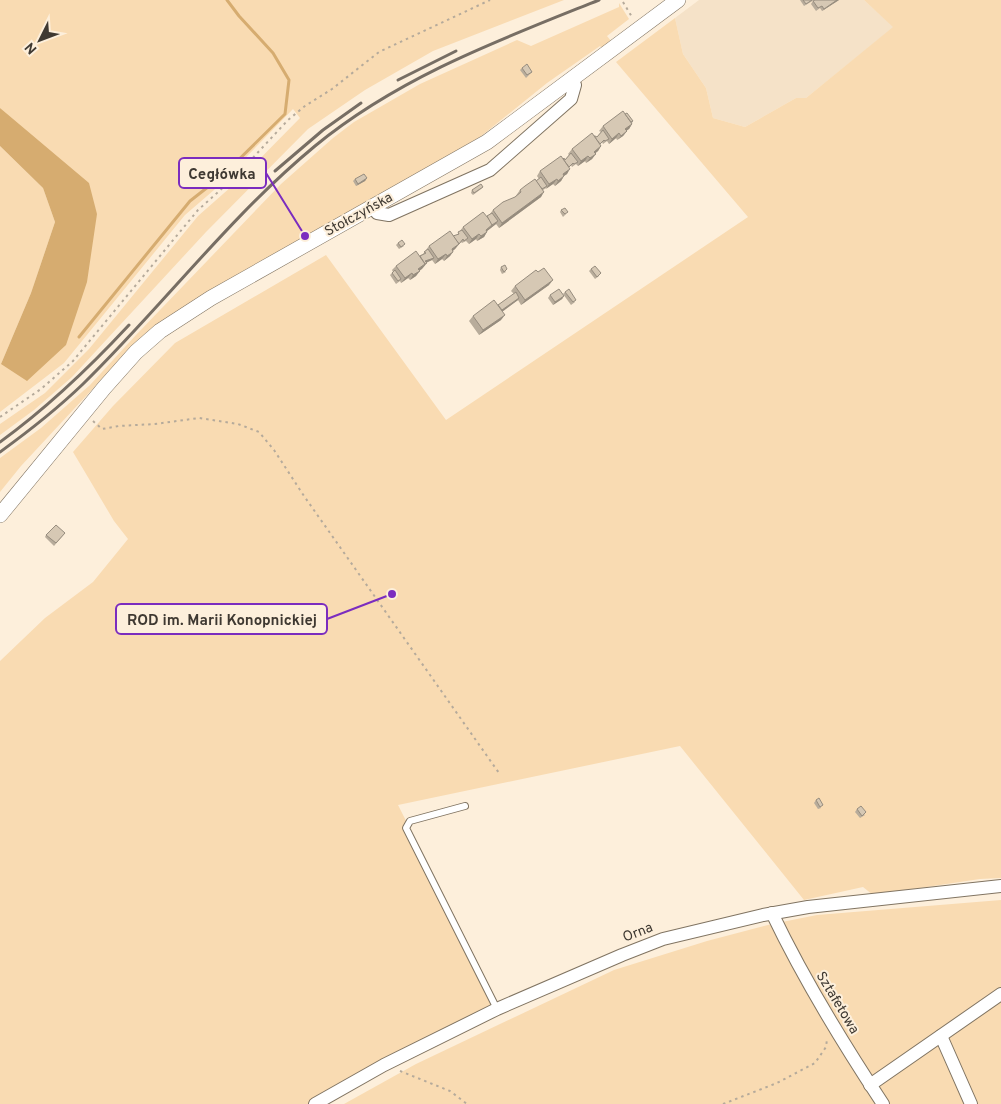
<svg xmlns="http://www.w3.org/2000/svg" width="1001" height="1104" font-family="Overpass,sans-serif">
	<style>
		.built { fill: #f5e2c8 }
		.green { fill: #f9dbb2 }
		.water { fill: #d6ac70 }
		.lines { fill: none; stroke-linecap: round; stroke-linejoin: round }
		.stream { stroke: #d6ac70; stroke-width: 3 }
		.service-casing { stroke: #807462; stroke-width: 8 }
		.minor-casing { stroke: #807462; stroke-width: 14 }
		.tertiary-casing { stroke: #807462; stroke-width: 16 }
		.path { stroke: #b5aa9b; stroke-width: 2; stroke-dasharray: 2.5 4; stroke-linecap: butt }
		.service { stroke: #fff; stroke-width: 6 }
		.minor { stroke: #fff; stroke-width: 12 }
		.tertiary { stroke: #fff; stroke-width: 15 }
		.rail { stroke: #776e64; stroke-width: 3 }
		.wall { fill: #b8ac9b }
		.shaded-wall { fill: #968c7e }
		.building { fill: #d6c8b4; stroke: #968c7e }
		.labels { text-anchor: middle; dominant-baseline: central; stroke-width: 4; stroke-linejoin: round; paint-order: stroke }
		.street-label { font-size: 14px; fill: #3f3932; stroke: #fdefdb }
		.leader { fill: none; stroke: #7b2cbf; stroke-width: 2 }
		.callout-dot { fill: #7b2cbf; stroke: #fdefdb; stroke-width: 2 }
		.callout { fill: #fdefdb; stroke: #7b2cbf; stroke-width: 2 }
		.callout-label { font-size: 15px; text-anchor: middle; font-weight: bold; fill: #3f3932 }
	</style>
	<rect width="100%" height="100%" fill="#fdefdb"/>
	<polygon class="built" points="699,0 864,0 894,27 806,98 796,98 745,127 713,118 706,88 683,54 675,18"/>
	<g class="green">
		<polygon points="0,0 564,0 433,51 365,90 308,129 206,232 72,377 34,410 0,435 0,424 45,393 89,349 198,216 240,179 300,118 293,109 214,190 185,215 64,363 0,412 0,146 43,188 55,222 31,293 1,364 97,214 0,108"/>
		<polygon points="864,0 1001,0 1001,878 980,879 873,895 863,887 804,900 680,746 398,805 498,1003 319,1104 0,1104 0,661 45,618 93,582 128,539 114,521 73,452 113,406 175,343 326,255 446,420 748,217 616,62 675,18 683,54 706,88 713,118 745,127 796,98 806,98 893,27"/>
		<polygon points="619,3 629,19 607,36 611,41 602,48 600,46 547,83 480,137 166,318 139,339 21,466 0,492 0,458 41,428 90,385 136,335 281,184 333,138 354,122 420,84 517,40 531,46 619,7"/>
		<polygon points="1001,900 1001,1104 344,1104 416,1064 614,970 707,941 772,924 817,915"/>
	</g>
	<polygon class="water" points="0,108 89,183 97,214 87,282 66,345 27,381 1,364 31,293 55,222 43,188 0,146"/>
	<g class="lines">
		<polyline class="stream" points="79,337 190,201 222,176 285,114 289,80 273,53 239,16 227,0"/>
		<defs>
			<polyline id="service" points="465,806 410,821 406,828 497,1009"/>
			<g id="minor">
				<polyline points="373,207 377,213 389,215 490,170 571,99 575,85 571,79"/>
				<path d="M772,913c32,67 70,129 111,191"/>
				<polyline points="941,1036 971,1104"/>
				<polyline points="870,1085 1001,994"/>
				<polyline points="315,1104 384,1065 497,1009 622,955 663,939 763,915 808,907 1001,886"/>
			</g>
			<polyline id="tertiary" points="0,515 104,388 136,352 160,331 211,298 487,142 678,0"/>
		</defs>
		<use href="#service" class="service-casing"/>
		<use href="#minor" class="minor-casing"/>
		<use href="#tertiary" class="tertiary-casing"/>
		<g class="path">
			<polyline points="623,2 632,17"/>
			<polyline points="0,417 41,389 73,361 198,210 236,176 288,120 305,106 332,89 379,52 490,0"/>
			<polyline points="93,421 102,429 119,426 155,424 199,418 238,424 259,432 274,450 304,496 499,773"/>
			<polyline points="400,1071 450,1091 467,1104"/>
			<polyline points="723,1104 777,1083 815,1063 826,1047 827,1039"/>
		</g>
		<use href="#service" class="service"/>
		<use href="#minor" class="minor"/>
		<use href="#tertiary" class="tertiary"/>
		<g class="rail">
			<polyline points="398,80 456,51"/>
			<polyline points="275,171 323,130 361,103"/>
			<path d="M0,442c47,-34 89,-74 129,-117"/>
			<path d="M0,452c29,-21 57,-43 83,-68 79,-77 146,-167 232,-238 84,-69 184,-106 284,-146"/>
		</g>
	</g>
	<g class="wall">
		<polygon points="800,0 814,0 804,6"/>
		<polygon points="839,0 822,11 820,8 816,11 811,4 813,1"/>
		<polygon points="522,68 532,72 526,78 520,70"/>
		<polygon points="625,114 633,121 632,123 632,124 629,129 626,130 627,131 623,136 617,140 616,138 609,144 607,141 603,144 602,142 600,145 601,146 598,151 595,153 592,159 586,163 585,161 578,166 576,164 572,167 571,165 569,167 567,174 564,176 561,181 555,186 553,184 543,190 541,197 499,228 496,224 487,231 484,237 477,241 476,239 469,244 466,241 462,243 461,242 455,249 453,251 450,256 444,261 442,259 435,264 432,260 426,262 425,265 419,270 416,276 410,280 408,278 401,283 400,281 396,284 390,275 393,272 392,270 396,266 423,254 429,246 457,235 463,227 487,216 490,214 493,210 515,197 520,190 539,179 537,176 540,171 563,159 565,160 569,155 568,154 572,149 594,136 597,137 601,132 599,131 603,126"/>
		<polygon points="367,178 365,181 356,186 353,181 355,179"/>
		<polygon points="483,187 481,189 473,195 471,193 472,190"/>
		<polygon points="561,210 566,214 563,217 560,212"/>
		<polygon points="398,243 404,246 399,249 396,245"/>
		<polygon points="501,267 506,272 502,274 500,270"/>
		<polygon points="591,269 599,276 595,279 589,271"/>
		<polygon points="549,285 521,305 518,300 502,311 501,320 479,335 469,321 473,316 498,305 514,294 511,291 515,286"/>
		<polygon points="565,292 575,302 571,305 563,294"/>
		<polygon points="550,295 564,296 562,299 553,305 548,298"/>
		<polygon points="65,533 54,546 45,537 46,535"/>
		<polygon points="816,800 821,808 818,809 814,803"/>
		<polygon points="857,809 865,815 860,818 855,812"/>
	</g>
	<g class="shaded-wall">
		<polygon points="837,0 839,0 822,11 824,9"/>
		<polygon points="632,124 629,129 622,134 625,129"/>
		<polygon points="627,131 623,136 617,140 621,136"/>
		<polygon points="619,133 616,138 609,144 612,139"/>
		<polygon points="601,146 598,151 591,157 594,152"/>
		<polygon points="596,154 592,159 586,163 590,158"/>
		<polygon points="588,156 585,161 578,166 581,161"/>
		<polygon points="570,169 567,174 559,179 563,174"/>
		<polygon points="564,176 561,181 555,186 558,181"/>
		<polygon points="367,178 365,181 356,186 358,184"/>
		<polygon points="557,179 553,184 546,189 549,184"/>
		<polygon points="544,192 541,197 499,228 502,223"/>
		<polygon points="498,221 496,224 482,235 486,230"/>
		<polygon points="487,232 484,237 477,241 481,236"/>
		<polygon points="479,234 476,239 469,244 472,239"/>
		<polygon points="459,244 455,249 448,254 452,249"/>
		<polygon points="453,252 450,256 444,261 447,256"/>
		<polygon points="446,254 442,259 435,264 438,259"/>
		<polygon points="434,258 432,260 424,264 425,261"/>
		<polygon points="427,263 422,269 415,274 418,269"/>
		<polygon points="420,271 416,276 410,280 413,275"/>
		<polygon points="412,273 408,278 401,283 405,278"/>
		<polygon points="553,280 549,285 521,305 525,300"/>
		<polygon points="564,296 562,299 553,305 555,302"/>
		<polygon points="519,298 518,300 498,315 499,312"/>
		<polygon points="505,315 501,320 479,335 483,330"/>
	</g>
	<g class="building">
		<polygon points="803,0 812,0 806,4"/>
		<polygon points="815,0 837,0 824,9 822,6 818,8 813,1"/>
		<polygon points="527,64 532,72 527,75 522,68"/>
		<polygon points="623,111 632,124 625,129 627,131 621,136 619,133 612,139 603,126"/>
		<polygon points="627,113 633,121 631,122 625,114"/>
		<polygon points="603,130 609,139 605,141 604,140 600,144 594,136 595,136 597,137"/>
		<polygon points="592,133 601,146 594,152 596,154 590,158 588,156 581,161 572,149"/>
		<polygon points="571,153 578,162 574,164 573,163 569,167 563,159 564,158 565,160"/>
		<polygon points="561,156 570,169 563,174 564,176 558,181 557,179 549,184 540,171"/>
		<polygon points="364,174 367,178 358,184 355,179"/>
		<polygon points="541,177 547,186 542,189 536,181"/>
		<polygon points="535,179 544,192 502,223 493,210 503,202 515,197 521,192 520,190 525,186"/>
		<polygon points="481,184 483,187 474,193 472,190"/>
		<polygon points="565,208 568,212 565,214 561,210"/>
		<polygon points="483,212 493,224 486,230 487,232 481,236 479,234 472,239 463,227"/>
		<polygon points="492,213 498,221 492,225 487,216"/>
		<polygon points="462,230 468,238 464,241 463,239 459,244 453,236 459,234 458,232"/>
		<polygon points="450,231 459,244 452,249 453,252 447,256 446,254 438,259 429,246"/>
		<polygon points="402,240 405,244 401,247 398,243"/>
		<polygon points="428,249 434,258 425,261 427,263 423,265 425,264 420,256 426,253 424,252"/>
		<polygon points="416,251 425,264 418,269 420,271 413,275 412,273 405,278 396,266"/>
		<polygon points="505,265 507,269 504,272 501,267"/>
		<polygon points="595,266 601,273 597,277 591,269"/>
		<polygon points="544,268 553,280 525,300 515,286 536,270 538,272"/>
		<polygon points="395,270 401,279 398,281 392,273"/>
		<polygon points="559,289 564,296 555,302 550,295"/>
		<polygon points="569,289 576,300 573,302 565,292"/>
		<polygon points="516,292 519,298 502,310 498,305"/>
		<polygon points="494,300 505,315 483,330 473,316"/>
		<polygon points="56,525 65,533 56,543 46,535"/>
		<polygon points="819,798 823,805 820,807 816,800"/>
		<polygon points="861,806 866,812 862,816 857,809"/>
	</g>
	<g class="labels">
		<g class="street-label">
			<text transform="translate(359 215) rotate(-29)">Stołczyńska</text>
			<text transform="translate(638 933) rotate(-21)">Orna</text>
			<text transform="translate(837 1003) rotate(59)">Sztafetowa</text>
		</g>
	</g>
	<path class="leader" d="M305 236L266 173M392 594L327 619"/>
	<g class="callout-dot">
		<circle cx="305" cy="236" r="5"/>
		<circle cx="392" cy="594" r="5"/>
	</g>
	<g class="callout">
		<rect x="179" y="158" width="87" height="30" rx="5"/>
		<rect x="116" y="604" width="211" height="30" rx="5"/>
	</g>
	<g class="callout-label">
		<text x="222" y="179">Cegłówka</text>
		<text x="222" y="625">ROD im. Marii Konopnickiej</text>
	</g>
	<g transform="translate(40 40) rotate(228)" stroke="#fdefdb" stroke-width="4" paint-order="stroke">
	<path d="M0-4L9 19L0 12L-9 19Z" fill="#3f3932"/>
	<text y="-8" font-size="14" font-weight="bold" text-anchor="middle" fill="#3f3932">N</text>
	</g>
</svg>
